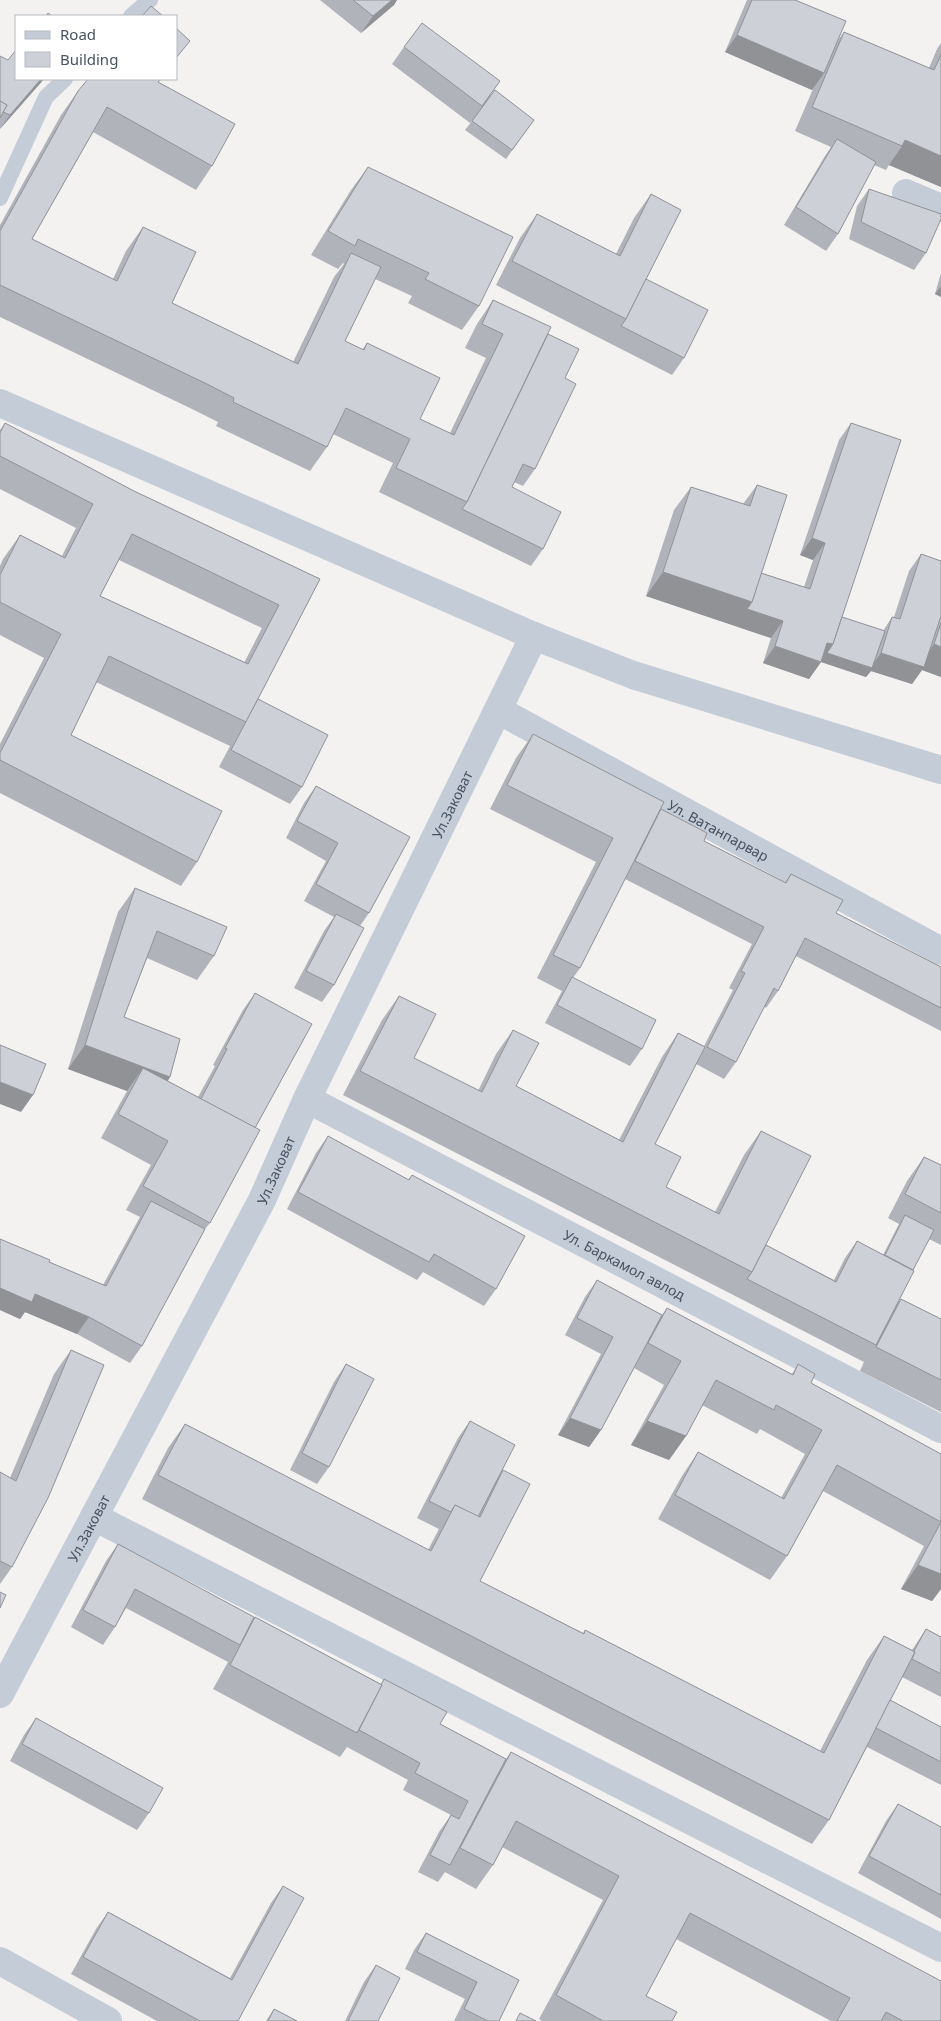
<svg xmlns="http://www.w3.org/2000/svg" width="941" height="2021" font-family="'Noto Sans',sans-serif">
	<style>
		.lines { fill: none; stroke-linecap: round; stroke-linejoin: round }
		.lane { stroke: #c4ccd7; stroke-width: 16 }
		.street { stroke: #c4ccd7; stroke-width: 28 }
		.wall { fill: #b0b3b9; fill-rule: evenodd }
		.shaded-wall { fill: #909296 }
		.building { fill: #cdd0d7; stroke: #909296; fill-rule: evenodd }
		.labels { text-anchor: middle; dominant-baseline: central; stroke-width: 4.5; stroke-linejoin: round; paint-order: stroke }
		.street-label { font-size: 14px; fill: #475262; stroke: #fff }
	</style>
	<rect width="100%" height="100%" fill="#f4f1f1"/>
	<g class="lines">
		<g class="lane">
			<polyline points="131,16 150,0"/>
			<polyline points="0,198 46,97 65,79"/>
		</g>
		<g class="street">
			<polyline points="906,193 941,208"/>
			<polyline points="0,403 534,636 633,675 941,770"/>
			<path id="s1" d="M498,710l443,241"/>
			<path id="s2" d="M307,1099l634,330"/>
			<polyline points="94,1517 941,1948"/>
			<path id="s3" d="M0,1694l262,-494 45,-101 227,-463"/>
			<polyline points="0,1961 108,2021"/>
		</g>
	</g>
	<g class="wall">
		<polygon points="320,0 397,0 394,5 361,33"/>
		<polygon points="747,0 795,0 839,39 844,32 929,68 937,49 941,43 941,187 889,165 886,170 874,165 838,234 826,251 784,225 825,156 831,147 795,131 813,89 812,90 725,52"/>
		<polygon points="404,47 534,120 506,159 465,130 472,121 470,123 392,64"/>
		<polygon points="0,56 16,79 44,79 0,129"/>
		<polygon points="159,83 212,166 196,190 93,132 32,239 113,279 126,251 143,227 172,303 293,362 334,277 344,264 343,263 338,269 311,255 351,190 368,167 479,306 462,330 408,303 412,296 375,279 345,341 362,350 367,343 420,419 450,433 486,358 465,348 477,324 493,300 548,334 565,378 535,469 523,486 514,482 512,487 543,549 531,566 379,492 393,463 333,434 327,447 310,471 216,426 218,422 190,408 0,317 0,225 61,115 78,91"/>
		<polygon points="869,189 926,253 914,270 849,239 857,206"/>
		<polygon points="651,194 646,279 684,358 672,375 496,285 520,238 537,214 616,254 634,218"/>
		<polygon points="941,273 941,297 935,294"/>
		<path d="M5,423l129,68 186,88 -62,120 44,88 -12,17 -71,-37 11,-21 -134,-64 -25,53 126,127 -16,24 -181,-93v-49l44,-86 -44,-23v-69l3,-7 17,-24 42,21 14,-28 -76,-39v-59zM119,560l143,68 -18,35 -144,-67z"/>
		<polygon points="851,423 842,617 883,631 892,617 894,617 909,571 921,554 941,561 941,677 922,670 912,684 871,671 866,677 821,662 809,679 763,663 771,638 646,596 674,510 691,487 743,504 757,485 761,573 804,587 813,560 800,555 839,440"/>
		<polygon points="533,734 661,809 704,841 785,882 791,874 836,913 941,967 941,1031 796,956 778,991 766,1008 764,1006 736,1062 724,1079 696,1064 655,1144 666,1187 715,1212 744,1155 761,1131 766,1245 834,1280 845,1258 857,1241 883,1255 899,1224 888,1218 907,1181 924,1157 941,1165 941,1245 929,1239 913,1270 897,1305 901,1299 941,1319 941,1412 860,1371 864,1362 343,1095 382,1020 399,996 414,1058 478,1091 496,1054 513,1030 516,1086 619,1140 662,1057 678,1033 704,1046 733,990 729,988 752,944 625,879 580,968 573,978 642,1049 630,1066 545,1023 562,991 537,978 596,862 490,809 516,758"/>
		<polygon points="316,786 369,913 360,926 334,985 322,1002 294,988 324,931 334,917 304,901 326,861 286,838 304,803"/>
		<polygon points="135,888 214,956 197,980 147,958 124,1017 170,1077 168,1081 198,1097 215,1066 213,1065 243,1010 255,993 255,1128 210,1223 205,1229 142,1346 130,1363 77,1334 25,1312 20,1319 0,1310 0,1239 49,1262 103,1285 140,1217 126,1210 151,1165 101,1138 127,1091 68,1069 118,912"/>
		<polygon points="328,1136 408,1180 412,1175 496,1289 484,1306 423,1272 417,1280 287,1209 316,1153"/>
		<polygon points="597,1280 662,1315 667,1308 792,1374 798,1364 811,1383 941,1454 941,1589 932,1601 901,1589 924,1546 823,1491 787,1556 770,1580 658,1519 682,1476 698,1452 781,1498 805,1454 760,1429 757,1434 702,1405 686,1436 669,1460 631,1445 664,1385 634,1368 601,1430 589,1447 558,1435 601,1354 565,1335 585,1297"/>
		<polygon points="71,1350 12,1567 0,1584 0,1472 10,1478 54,1374"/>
		<polygon points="346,1364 329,1467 317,1484 290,1470 334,1382"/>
		<polygon points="470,1421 499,1477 503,1470 480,1581 583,1633 585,1630 820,1751 867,1660 884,1636 912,1650 926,1629 941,1637 941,1697 902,1677 890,1700 941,1727 941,1785 867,1747 829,1820 812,1844 142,1499 168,1448 185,1424 428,1550 439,1529 417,1518 458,1438"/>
		<polygon points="118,1544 250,1624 255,1617 381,1684 384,1679 440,1724 506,1759 511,1752 941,2021 831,2021 676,1939 646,1996 672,2021 542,2021 539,2019 603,1900 502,1847 493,1865 476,1889 445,1872 438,1882 418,1872 439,1832 451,1815 403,1790 408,1780 347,1747 340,1757 213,1689 228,1662 126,1608 115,1627 103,1645 71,1627 106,1561"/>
		<polygon points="36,1718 149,1813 137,1830 10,1761 24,1735"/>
		<polygon points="898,1804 941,1827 941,1919 858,1873 886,1821"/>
		<polygon points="283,1886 238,2021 157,2021 71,1974 96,1929 108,1912 230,1978 271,1903"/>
		<polygon points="426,1933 519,1980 499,2021 454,2021 465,1999 405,1969 414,1950"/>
		<polygon points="376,1965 378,2021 345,2021 364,1982"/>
		<polygon points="274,2009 297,2021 266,2021"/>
	</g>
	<g class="shaded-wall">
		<polygon points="392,0 397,0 394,5 361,33 373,16"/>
		<polygon points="737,35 824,73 812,90 725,52"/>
		<polygon points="41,79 44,79 0,129 10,115"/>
		<polygon points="905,140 941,156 941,187 889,165 902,146"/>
		<polygon points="941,286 941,297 935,294"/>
		<polygon points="812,538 825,543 813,560 800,555"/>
		<polygon points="663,572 752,602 783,621 771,638 646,596"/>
		<polygon points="827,643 833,644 871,667 881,653 919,666 934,644 941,647 941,677 922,670 912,684 871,671 866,677 815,660"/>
		<polygon points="775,646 821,662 809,679 763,663"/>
		<polygon points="85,1045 170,1077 154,1101 143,1068 127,1091 68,1069"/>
		<polygon points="0,1082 33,1095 21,1112 0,1104"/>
		<polygon points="0,1288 35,1294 89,1317 77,1334 25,1312 20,1319 0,1310"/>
		<polygon points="570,1418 601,1430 589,1447 558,1435"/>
		<polygon points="647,1421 686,1436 669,1460 631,1445"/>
		<polygon points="918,1565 941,1574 941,1589 932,1601 901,1589"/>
	</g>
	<g class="building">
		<polygon points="353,0 392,0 373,16"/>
		<polygon points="752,0 795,0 846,21 824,73 737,35"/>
		<polygon points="151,6 163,16 142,16"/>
		<polygon points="48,13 52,16 46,16"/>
		<polygon points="422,23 500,81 482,106 404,47"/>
		<polygon points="176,28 190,41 176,58"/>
		<polygon points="844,32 934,70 941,55 941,156 905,140 902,146 812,107"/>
		<polygon points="16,50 16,79 41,79 10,115 3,112 7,105 0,101 0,56 8,60"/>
		<polygon points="88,79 161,79 158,82 235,124 212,166 107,107 32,239 117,281 143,227 196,252 172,303 298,364 351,253 381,267 345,341 364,350 367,343 440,378 420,419 454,435 503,334 482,324 493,300 551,327 467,502 396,468 410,439 346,408 327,447 233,402 234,398 207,384 0,285 0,231 78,91"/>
		<polygon points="495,90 534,120 512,150 472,121"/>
		<polygon points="0,101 7,105 0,118"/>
		<polygon points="837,139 876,162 838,234 796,207"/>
		<polygon points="368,167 513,237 479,306 425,279 429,273 358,239 355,246 328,231"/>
		<polygon points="869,189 941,214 941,219 926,253 861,222"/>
		<polygon points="651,194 681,210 626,319 512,261 537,214 620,256"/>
		<polygon points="646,279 708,310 684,358 621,326 626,319"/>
		<polygon points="548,334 579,349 565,378 576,384 535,469 523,464 512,487 561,512 543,549 462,509 467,502"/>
		<path d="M5,423l129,68 186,88 -74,143 -137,-66 -38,79 151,76 -25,51 -197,-102v-7l61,-119 -61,-32v-27l20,-40 45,23 28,-54 -93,-48v-23zM132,534l147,71 -31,59 -148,-68z"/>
		<polygon points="851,423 901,440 833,644 827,643 821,662 775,646 783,621 747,609 752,602 761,573 810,589 825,543 812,538"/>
		<polygon points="757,485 787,495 752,602 663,572 691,487 750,506"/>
		<polygon points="921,554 941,561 941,616 924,667 881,653 892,617 900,619"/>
		<polygon points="842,617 885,631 872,668 827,653 833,644"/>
		<polygon points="941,623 941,647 934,644"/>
		<polygon points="258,699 328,735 302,787 231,750"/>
		<polygon points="533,734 664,802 580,968 553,955 613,838 507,785"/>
		<polygon points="316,786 410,837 369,913 316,884 338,843 297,821"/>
		<polygon points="661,809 707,833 704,841 786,883 791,874 843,900 836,913 941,967 941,1008 805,938 778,991 774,988 736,1062 707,1047 745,973 741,971 764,927 635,861"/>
		<polygon points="135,888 227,927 214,956 157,931 124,1017 180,1039 170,1077 85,1045"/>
		<polygon points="336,914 364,928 334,985 306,971"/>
		<polygon points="572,977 656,1020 642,1049 557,1005"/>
		<polygon points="255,993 312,1024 255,1128 201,1099 227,1049 225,1048"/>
		<polygon points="399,996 436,1014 414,1058 482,1092 513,1030 539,1043 516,1086 623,1142 678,1033 705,1047 655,1144 681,1157 666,1187 719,1214 761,1131 811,1156 752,1272 360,1071"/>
		<polygon points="0,1045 46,1064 33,1095 0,1082"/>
		<polygon points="143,1068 260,1130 210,1223 143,1186 168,1141 118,1114"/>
		<polygon points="328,1136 409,1180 412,1175 525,1236 496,1289 434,1254 429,1262 298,1192"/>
		<polygon points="924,1157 941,1165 941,1213 905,1194"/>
		<polygon points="151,1201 205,1229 142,1346 89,1317 35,1294 32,1302 0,1288 0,1239 50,1260 49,1262 106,1286"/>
		<polygon points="905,1215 934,1230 913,1270 885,1255"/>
		<polygon points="857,1241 914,1271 876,1345 747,1279 752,1272 766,1245 836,1282"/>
		<polygon points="597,1280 662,1315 601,1430 570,1418 613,1337 577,1318"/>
		<polygon points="901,1299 941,1319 941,1380 876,1347"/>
		<polygon points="667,1308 793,1375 798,1364 815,1374 811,1383 941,1454 941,1574 918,1565 941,1522 837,1465 787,1556 675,1495 698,1452 784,1499 822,1430 776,1405 774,1410 716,1380 686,1436 647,1421 681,1361 648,1343"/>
		<polygon points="71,1350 104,1365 48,1498 12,1567 0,1561 0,1472 16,1481"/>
		<polygon points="346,1364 374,1379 329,1467 302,1453"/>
		<polygon points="470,1421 515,1445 478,1517 455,1505 451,1512 429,1501"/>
		<polygon points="185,1424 431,1551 455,1505 480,1517 503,1470 530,1484 480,1581 584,1634 585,1630 824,1753 884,1636 915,1652 829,1820 158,1475"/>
		<polygon points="118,1544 254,1617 240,1645 135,1589 115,1627 83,1610"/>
		<polygon points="0,1592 6,1595 0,1608"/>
		<polygon points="255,1617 382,1685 357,1733 230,1665"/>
		<polygon points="926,1629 941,1637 941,1674 912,1659 915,1652 914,1651"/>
		<polygon points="384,1679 447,1712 440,1724 506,1759 450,1865 430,1855 451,1815 459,1819 468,1801 415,1773 420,1763 359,1730 382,1685 381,1685"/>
		<polygon points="890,1700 941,1727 941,1762 876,1728"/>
		<polygon points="36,1718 163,1788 149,1813 22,1744"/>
		<polygon points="511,1752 941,1981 941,2021 903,2021 886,2012 881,2021 837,2021 850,1998 690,1913 646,1996 677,2012 672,2021 603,2021 556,1995 619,1876 516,1821 493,1865 460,1848"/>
		<polygon points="898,1804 941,1827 941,1895 869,1856"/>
		<polygon points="283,1886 304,1898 238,2021 200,2021 83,1957 108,1912 232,1980"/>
		<polygon points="426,1933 519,1980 499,2021 488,2021 464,2009 477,1982 417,1952"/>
		<polygon points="376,1965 400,1978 378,2021 348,2021"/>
		<polygon points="274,2009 297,2021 268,2021"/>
		<polygon points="520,2013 536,2021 516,2021"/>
	</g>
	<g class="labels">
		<g class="street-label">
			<text stroke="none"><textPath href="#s3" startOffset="998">Ул.Заковат</textPath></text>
			<text stroke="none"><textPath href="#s1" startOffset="251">Ул. Ватанпарвар</textPath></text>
			<text stroke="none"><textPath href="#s3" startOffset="592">Ул.Заковат</textPath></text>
			<text stroke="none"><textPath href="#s2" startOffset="358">Ул. Баркамол авлод</textPath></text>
			<text stroke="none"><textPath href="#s3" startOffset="188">Ул.Заковат</textPath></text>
		</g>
	</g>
	<rect x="15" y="15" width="162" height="65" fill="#ffffff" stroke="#b5bac0"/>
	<rect x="25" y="31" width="25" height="8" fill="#c4ccd7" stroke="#b5bac0"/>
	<text x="60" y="40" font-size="15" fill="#475262">Road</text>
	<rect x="25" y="52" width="25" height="15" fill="#cdd0d7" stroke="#b5bac0"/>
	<text x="60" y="65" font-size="15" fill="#475262">Building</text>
</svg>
